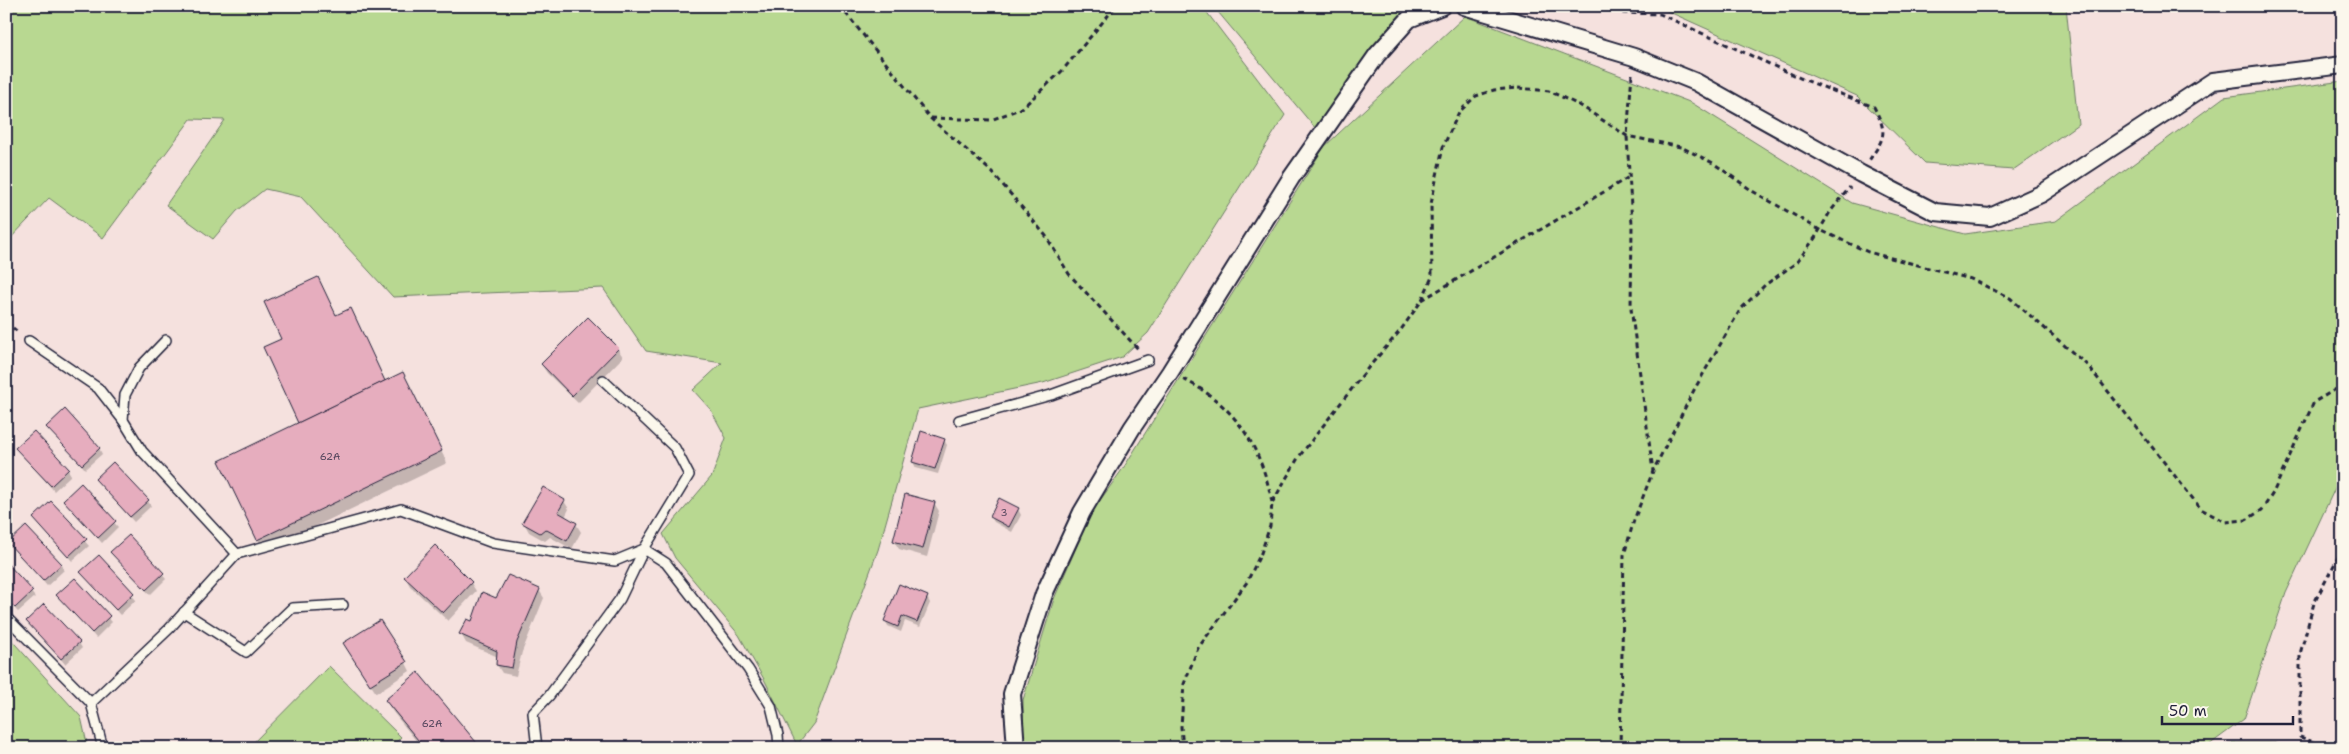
<svg xmlns="http://www.w3.org/2000/svg" width="2349" height="754" font-family="'Shantell Sans',sans-serif">
	<style>
		.green { fill: #b8d891; stroke: #6d7d66 }
		.shadow { fill: #0003 }
		.building { fill: #e6adbe; stroke: #22223b }
		.lines { fill: none; stroke-linecap: round; stroke-linejoin: round }
		.lane-casing { stroke: #22223b; stroke-width: 12 }
		.street-casing { stroke: #22223b; stroke-width: 20 }
		.path { stroke: #22223b; stroke-width: 3; stroke-dasharray: 5 4; stroke-linecap: butt }
		.lane { stroke: #fbf7ec; stroke-width: 9 }
		.street { stroke: #fbf7ec; stroke-width: 16 }
		.labels { text-anchor: middle; dominant-baseline: central; stroke-width: 4; stroke-linejoin: round; paint-order: stroke }
		.number-label { font-size: 10px; fill: #53455c }
	</style>
	<rect width="100%" height="100%" fill="#f5e1de"/>
	<filter id="ink" filterUnits="userSpaceOnUse"><feTurbulence type="fractalNoise" baseFrequency=".02" numOctaves="2"/><feDisplacementMap in="SourceGraphic" scale="10" xChannelSelector="R" yChannelSelector="G"/><feConvolveMatrix kernelMatrix="1 2 1 2 8 2 1 2 1" color-interpolation-filters="sRGB"/></filter>
	<g filter="url(#ink)">
		<g class="green">
			<polygon points="6,6 1202,6 1285,115 1148,333 1122,357 1043,383 918,409 878,550 814,723 797,745 765,681 739,635 675,558 663,534 712,476 726,438 711,410 693,390 722,363 646,351 603,288 393,297 301,197 265,189 237,211 213,239 166,205 225,120 191,119 103,238 49,198 6,243"/>
			<polygon points="1213,6 1434,6 1402,25 1316,129"/>
			<polygon points="1656,6 2066,6 2078,124 2013,170 1925,163 1857,96"/>
			<polygon points="1465,16 1692,103 1852,203 1965,234 2056,221 2224,97 2343,81 2343,471 2286,593 2244,719 2205,748 1024,748 1023,700 1054,599 1091,513 1124,467 1324,147"/>
			<polygon points="6,634 81,717 88,748 6,748"/>
			<polygon points="329,666 401,737 390,748 248,748"/>
			<polygon points="2233,743 2275,743 2281,747 2225,748"/>
		</g>
		<g class="shadow">
			<polygon points="336,316 385,382 403,373 447,463 264,551 258,539"/>
			<polygon points="618,349 623,357 578,403 547,373 542,365"/>
			<polygon points="48,427 99,448 102,454 85,469"/>
			<polygon points="944,440 947,445 938,474 916,468 913,462"/>
			<polygon points="17,448 68,470 71,475 54,491"/>
			<polygon points="96,479 148,501 151,506 134,522"/>
			<polygon points="81,485 118,527 102,543 64,500"/>
			<polygon points="564,501 569,509 565,517 576,524 581,532 572,549 550,537 545,541 529,532 524,523"/>
			<polygon points="51,503 89,546 72,561 35,519"/>
			<polygon points="934,503 939,511 927,557 899,549 894,541"/>
			<polygon points="1018,509 1021,515 1012,532 994,522 991,517"/>
			<polygon points="129,537 166,579 150,595 112,552"/>
			<polygon points="10,543 61,564 64,570 47,586"/>
			<polygon points="435,547 471,583 476,591 448,621 410,586 405,577"/>
			<polygon points="99,557 136,600 120,615 82,573"/>
			<polygon points="6,564 35,597 18,612 6,599"/>
			<polygon points="75,580 112,622 96,638 58,595"/>
			<polygon points="539,590 544,598 522,652 516,676 502,673 497,665 498,657 466,643 461,634 497,600"/>
			<polygon points="927,597 930,603 920,627 905,621 901,632 888,626 885,620"/>
			<polygon points="28,621 79,643 82,648 65,664"/>
			<polygon points="350,652 406,663 410,671 376,693"/>
			<polygon points="386,701 480,748 422,748 393,712"/>
		</g>
		<g class="building">
			<polygon points="318,277 336,315 351,308 385,381 298,423 263,347 281,339 264,302"/>
			<polygon points="588,317 619,348 572,396 541,364"/>
			<polygon points="403,372 442,451 257,540 219,461"/>
			<polygon points="65,409 100,448 82,465 46,427"/>
			<polygon points="34,431 69,469 51,486 15,448"/>
			<polygon points="921,431 945,439 935,469 912,462"/>
			<polygon points="113,462 149,500 130,517 95,479"/>
			<polygon points="81,483 116,521 98,538 63,500"/>
			<polygon points="543,487 565,500 558,512 577,523 567,541 545,529 540,533 522,523"/>
			<polygon points="905,494 935,502 923,549 893,541"/>
			<polygon points="999,498 1019,508 1009,527 990,517"/>
			<polygon points="51,501 87,539 68,557 33,518"/>
			<polygon points="26,526 62,564 43,581 8,543"/>
			<polygon points="129,535 164,573 146,590 110,552"/>
			<polygon points="435,545 472,582 443,613 404,577"/>
			<polygon points="99,555 134,593 116,610 80,572"/>
			<polygon points="6,562 33,591 15,608 6,599"/>
			<polygon points="508,575 540,589 517,642 512,668 496,665 497,651 459,634 467,619 472,621 482,592 496,598"/>
			<polygon points="75,578 110,616 92,633 56,595"/>
			<polygon points="899,584 928,596 917,622 902,616 898,627 884,621"/>
			<polygon points="44,604 80,642 61,659 26,621"/>
			<polygon points="380,620 407,662 370,685 343,643"/>
			<polygon points="418,672 481,748 421,748 423,746 385,700"/>
		</g>
		<g class="lines">
			<defs>
				<g id="lane">
					<polyline points="166,340 139,368 125,395 123,420 142,451 237,554"/>
					<polyline points="29,341 98,388 123,420"/>
					<polyline points="959,420 1051,395 1148,360"/>
					<polyline points="184,612 246,652 292,608 343,605"/>
					<polyline points="6,617 91,703 169,629 237,554 401,509 493,543 615,561 644,549 666,563 748,669 771,706 778,735 779,748"/>
					<polyline points="91,703 103,748"/>
					<polyline points="537,748 533,713 549,696 620,599 644,549 689,475 675,448 603,380"/>
				</g>
				<g id="street">
					<polyline points="1464,6 1634,57 1696,82 1861,174 1935,212 1990,217 2041,194 2213,81 2343,65"/>
					<polyline points="1016,748 1012,694 1044,594 1082,512 1132,428 1170,372 1291,178 1377,55 1409,19 1442,6"/>
				</g>
			</defs>
			<use href="#lane" class="lane-casing"/>
			<use href="#street" class="street-casing"/>
			<g class="path">
				<polyline points="840,6 930,118 992,172 1046,236 1069,274 1139,350"/>
				<path d="M1617,6l5,7 38,1 140,64 74,29c14,27 11,30 -6,55"/>
				<polyline points="1632,74 1627,136 1632,225 1631,308 1653,471"/>
				<polyline points="931,118 991,120 1022,108 1062,71 1116,6"/>
				<polyline points="1422,300 1629,177"/>
				<polyline points="6,322 19,333"/>
				<path d="M1183,379c52,26 78,67 89,123"/>
				<polyline points="1183,748 1181,727 1184,684 1198,648 1247,582 1261,553 1270,526 1272,503 1298,458 1368,368 1400,331 1422,300 1432,277 1431,204 1443,147 1459,112 1476,96 1494,90 1518,88 1549,91 1581,106 1627,136 1681,147 1713,163 1754,192 1820,230 1868,252 1971,279 2010,298 2088,366 2201,509 2225,522 2246,520 2262,510 2273,493 2314,402 2343,385"/>
				<polyline points="1620,748 1624,555 1634,520 1653,471 1694,390 1740,310 1765,285 1796,263 1815,238 1830,212 1850,187"/>
				<polyline points="2330,748 2300,737 2300,654 2314,603 2343,548"/>
			</g>
			<use href="#lane" class="lane"/>
			<use href="#street" class="street"/>
		</g>
	</g>
	<g class="labels">
		<g class="number-label">
			<text x="330" y="456">62А</text>
			<text x="1004" y="512">3</text>
			<text x="432" y="723">62А</text>
		</g>
	</g>
	<rect width="2349" height="754" fill="none" stroke="#fbf7ec" stroke-width="25"/>
	<rect x="12" y="12" width="2324" height="729" fill="none" stroke="#22223b" stroke-width="2" filter="url(#ink)"/>
	<path d="M2162 716v8h131v-8" fill="none" stroke="#22223b" stroke-width="2.5"/>
	<text x="2169" y="716" font-size="15" fill="#22223b" stroke="#fbf7ec" stroke-width="4" paint-order="stroke">50 m</text>
</svg>
